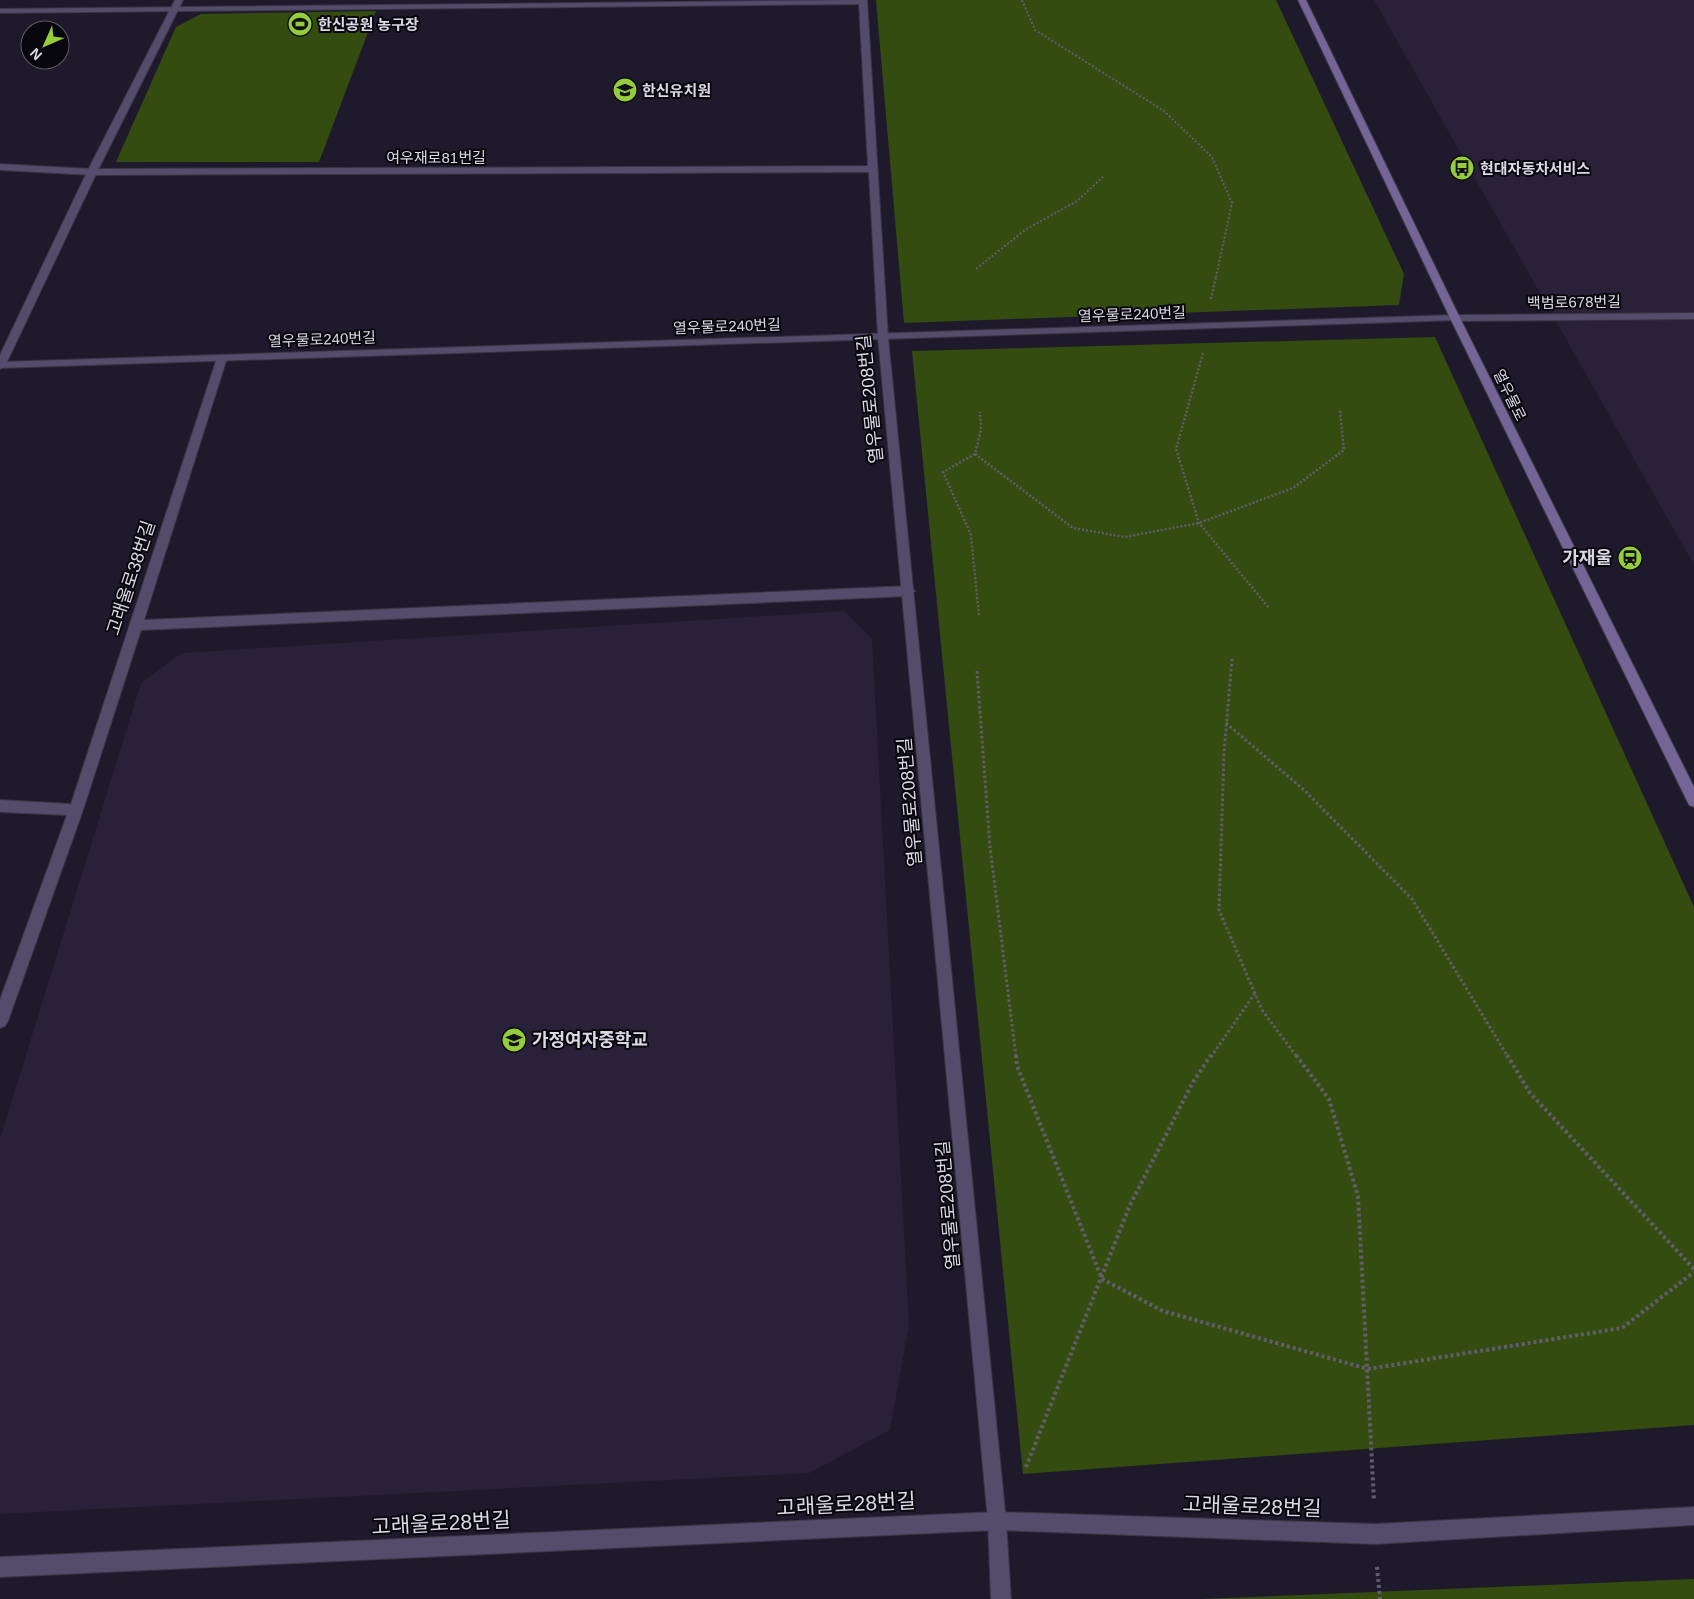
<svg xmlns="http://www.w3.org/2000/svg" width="1694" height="1599" font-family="Arial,'Noto Sans KR',sans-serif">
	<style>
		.built { fill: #282138 }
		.green { fill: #344c0f }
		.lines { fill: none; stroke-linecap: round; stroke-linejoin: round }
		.service-casing { stroke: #393545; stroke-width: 2 }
		.minor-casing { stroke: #393545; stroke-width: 2 }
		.tertiary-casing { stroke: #393545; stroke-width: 2 }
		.secondary-casing { stroke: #393545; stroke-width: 2 }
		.path-far3 { stroke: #625d6c; stroke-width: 2; stroke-dasharray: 2 2; stroke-linecap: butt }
		.path-far2 { stroke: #625d6c; stroke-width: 2.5; stroke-dasharray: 2 2; stroke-linecap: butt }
		.path-far1 { stroke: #625d6c; stroke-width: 3; stroke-dasharray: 2.5 2.5; stroke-linecap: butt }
		.path { stroke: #625d6c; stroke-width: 4; stroke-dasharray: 3 3; stroke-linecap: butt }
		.service { fill: #544c6b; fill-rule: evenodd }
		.minor { fill: #544c6b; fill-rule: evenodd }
		.tertiary { fill: #544c6b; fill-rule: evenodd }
		.secondary { fill: #746596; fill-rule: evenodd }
		.labels { text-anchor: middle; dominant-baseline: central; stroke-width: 4; stroke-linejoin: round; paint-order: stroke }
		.far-poi-label { font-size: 15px; font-weight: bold; fill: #dcd9e5; stroke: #08070e; text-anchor: start }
		.far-street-label { font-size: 15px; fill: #dcd9e5; stroke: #08070e }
		.street-label { font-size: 18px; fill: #dcd9e5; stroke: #08070e }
		.poi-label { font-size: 18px; font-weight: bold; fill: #dcd9e5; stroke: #08070e; text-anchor: end }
		.near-street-label { font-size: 21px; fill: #dcd9e5; stroke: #08070e }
	</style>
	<rect width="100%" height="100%" fill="#1f1a2b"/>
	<g class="built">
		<polygon points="1374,0 1694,0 1694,565"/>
		<polygon points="844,611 872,639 909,1325 890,1430 809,1473 0,1514 0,1139 141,683 182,653"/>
	</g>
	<g class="green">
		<polygon points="876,0 1276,0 1404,274 1399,305 904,323"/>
		<polygon points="376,11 319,162 116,162 176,27 201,14"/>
		<polygon points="1435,337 1694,907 1694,1425 1023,1474 912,351"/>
		<polygon points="1694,1579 1694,1599 1202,1599"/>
	</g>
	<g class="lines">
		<defs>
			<g id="service">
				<polygon points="175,0 183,0 97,172 5,366 0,369 0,355 87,172"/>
				<polygon points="222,355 227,358 144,620 909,586 915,591 909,596 141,630 83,810 8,1021 5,1026 0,1028 0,1000 67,815 0,812 0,800 71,804 217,358"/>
				<polygon points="1694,1507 1694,1525 1375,1544 997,1530 0,1577 0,1557 997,1512 1375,1524"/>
			</g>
			<g id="minor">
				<polygon points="867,0 888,337 1006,1521 1011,1599 991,1599 988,1521 878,337 869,172 92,175 0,170 0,164 92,169 868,166 859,4 0,13 0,9"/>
				<polygon points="1694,313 1694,319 1455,321 1450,318 1455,315"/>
			</g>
			<polygon id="tertiary" points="1455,315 1460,318 1459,320 0,368 0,362"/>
			<polygon id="secondary" points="1298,0 1306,0 1460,318 1694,787 1694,807 1689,805 1450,318"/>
		</defs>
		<use href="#service" class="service-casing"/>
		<use href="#minor" class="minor-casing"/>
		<use href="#tertiary" class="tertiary-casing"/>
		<use href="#secondary" class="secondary-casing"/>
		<g class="path-far3">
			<polyline points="1022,0 1035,30 1164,111 1212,157 1232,203 1216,277"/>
			<polyline points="976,269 1025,230 1077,201 1104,176"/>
		</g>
		<g class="path-far2">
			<polyline points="1211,299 1216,276"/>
			<polyline points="1203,353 1176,449 1199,523 1269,608"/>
			<polyline points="975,454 1073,528 1125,537 1199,523 1293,488 1344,450 1340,411"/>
			<polyline points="979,615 971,535 943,472 975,454 981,430 980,412"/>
		</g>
		<g class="path-far1">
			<polyline points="1232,659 1224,753 1219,910 1262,1010 1297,1057"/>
			<polyline points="977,671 990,847 1016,1057"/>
			<polyline points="1226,723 1305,791 1412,899 1508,1057"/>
			<polyline points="1211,1057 1255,993"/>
		</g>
		<g class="path">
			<polyline points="1016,1055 1017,1066 1102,1279 1163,1311 1368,1369 1622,1328 1694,1272"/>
			<polyline points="1296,1055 1329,1099 1358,1196 1374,1501"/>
			<polyline points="1507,1055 1530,1093 1694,1269"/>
			<polyline points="1026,1467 1130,1205 1193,1082 1211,1055"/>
			<polyline points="1377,1567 1380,1599"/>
		</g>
		<use href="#service" class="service"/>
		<use href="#minor" class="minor"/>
		<use href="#tertiary" class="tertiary"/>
		<use href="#secondary" class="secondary"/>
	</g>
	<defs>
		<symbol id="stadium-disc" viewBox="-11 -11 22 22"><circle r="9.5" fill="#94cc3c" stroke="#08070e"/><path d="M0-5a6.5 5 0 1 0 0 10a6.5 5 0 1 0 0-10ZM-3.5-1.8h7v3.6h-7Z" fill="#111"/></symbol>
		<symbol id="school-disc" viewBox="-11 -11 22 22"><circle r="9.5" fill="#94cc3c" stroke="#08070e"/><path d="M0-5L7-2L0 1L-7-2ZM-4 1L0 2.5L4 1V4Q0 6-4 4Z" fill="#111"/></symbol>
		<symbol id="bus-disc" viewBox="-11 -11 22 22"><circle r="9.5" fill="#94cc3c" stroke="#08070e"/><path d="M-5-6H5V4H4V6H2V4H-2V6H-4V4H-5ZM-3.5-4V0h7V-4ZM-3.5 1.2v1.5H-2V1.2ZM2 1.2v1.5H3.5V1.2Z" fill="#111"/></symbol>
		<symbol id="station-disc" viewBox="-11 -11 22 22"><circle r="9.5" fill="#94cc3c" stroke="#08070e"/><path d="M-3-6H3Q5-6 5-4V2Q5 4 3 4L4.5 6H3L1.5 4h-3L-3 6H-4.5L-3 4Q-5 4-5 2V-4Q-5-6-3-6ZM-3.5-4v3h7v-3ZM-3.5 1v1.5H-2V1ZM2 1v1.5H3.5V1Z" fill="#111"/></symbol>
	</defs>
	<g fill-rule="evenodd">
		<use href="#stadium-disc" x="286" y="10" width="28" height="28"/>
		<use href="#school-disc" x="611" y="76" width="28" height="28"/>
		<use href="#bus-disc" x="1448" y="154" width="28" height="28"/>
		<use href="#station-disc" x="1616" y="544" width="28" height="28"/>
		<use href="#school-disc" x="500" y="1026" width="28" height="28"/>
	</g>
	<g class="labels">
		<g class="far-poi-label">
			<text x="318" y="24">한신공원 농구장</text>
			<text x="642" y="90">한신유치원</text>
			<text x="1480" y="168">현대자동차서비스</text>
		</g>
		<g class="far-street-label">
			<text x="436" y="157">여우재로81번길</text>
			<text transform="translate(1574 302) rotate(-1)">백범로678번길</text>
			<text transform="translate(1132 314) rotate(-2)">열우물로240번길</text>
			<text transform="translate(727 326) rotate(-2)">열우물로240번길</text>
			<text transform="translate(322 339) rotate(-2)">열우물로240번길</text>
			<text transform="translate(1510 395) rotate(64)">열우물로</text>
		</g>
		<g class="street-label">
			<text transform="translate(870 399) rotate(-96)">열우물로208번길</text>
			<text transform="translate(131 578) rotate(-72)">고래울로38번길</text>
			<text transform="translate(910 802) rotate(-95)">열우물로208번길</text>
			<text transform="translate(948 1205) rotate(-95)">열우물로208번길</text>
		</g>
		<g class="poi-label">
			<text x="1612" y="558">가재울</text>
			<text x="532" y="1040" text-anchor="start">가정여자중학교</text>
		</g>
		<g class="near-street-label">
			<text transform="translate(846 1504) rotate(-3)">고래울로28번길</text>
			<text transform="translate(1252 1506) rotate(2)">고래울로28번길</text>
			<text transform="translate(441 1523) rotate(-3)">고래울로28번길</text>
		</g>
	</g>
	<g transform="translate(45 45) rotate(225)"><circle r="24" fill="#08070e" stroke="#5d5b64"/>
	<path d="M0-4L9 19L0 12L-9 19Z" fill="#94cc3c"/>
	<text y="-8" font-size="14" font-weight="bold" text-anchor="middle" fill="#dcd9e5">N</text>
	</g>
</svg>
